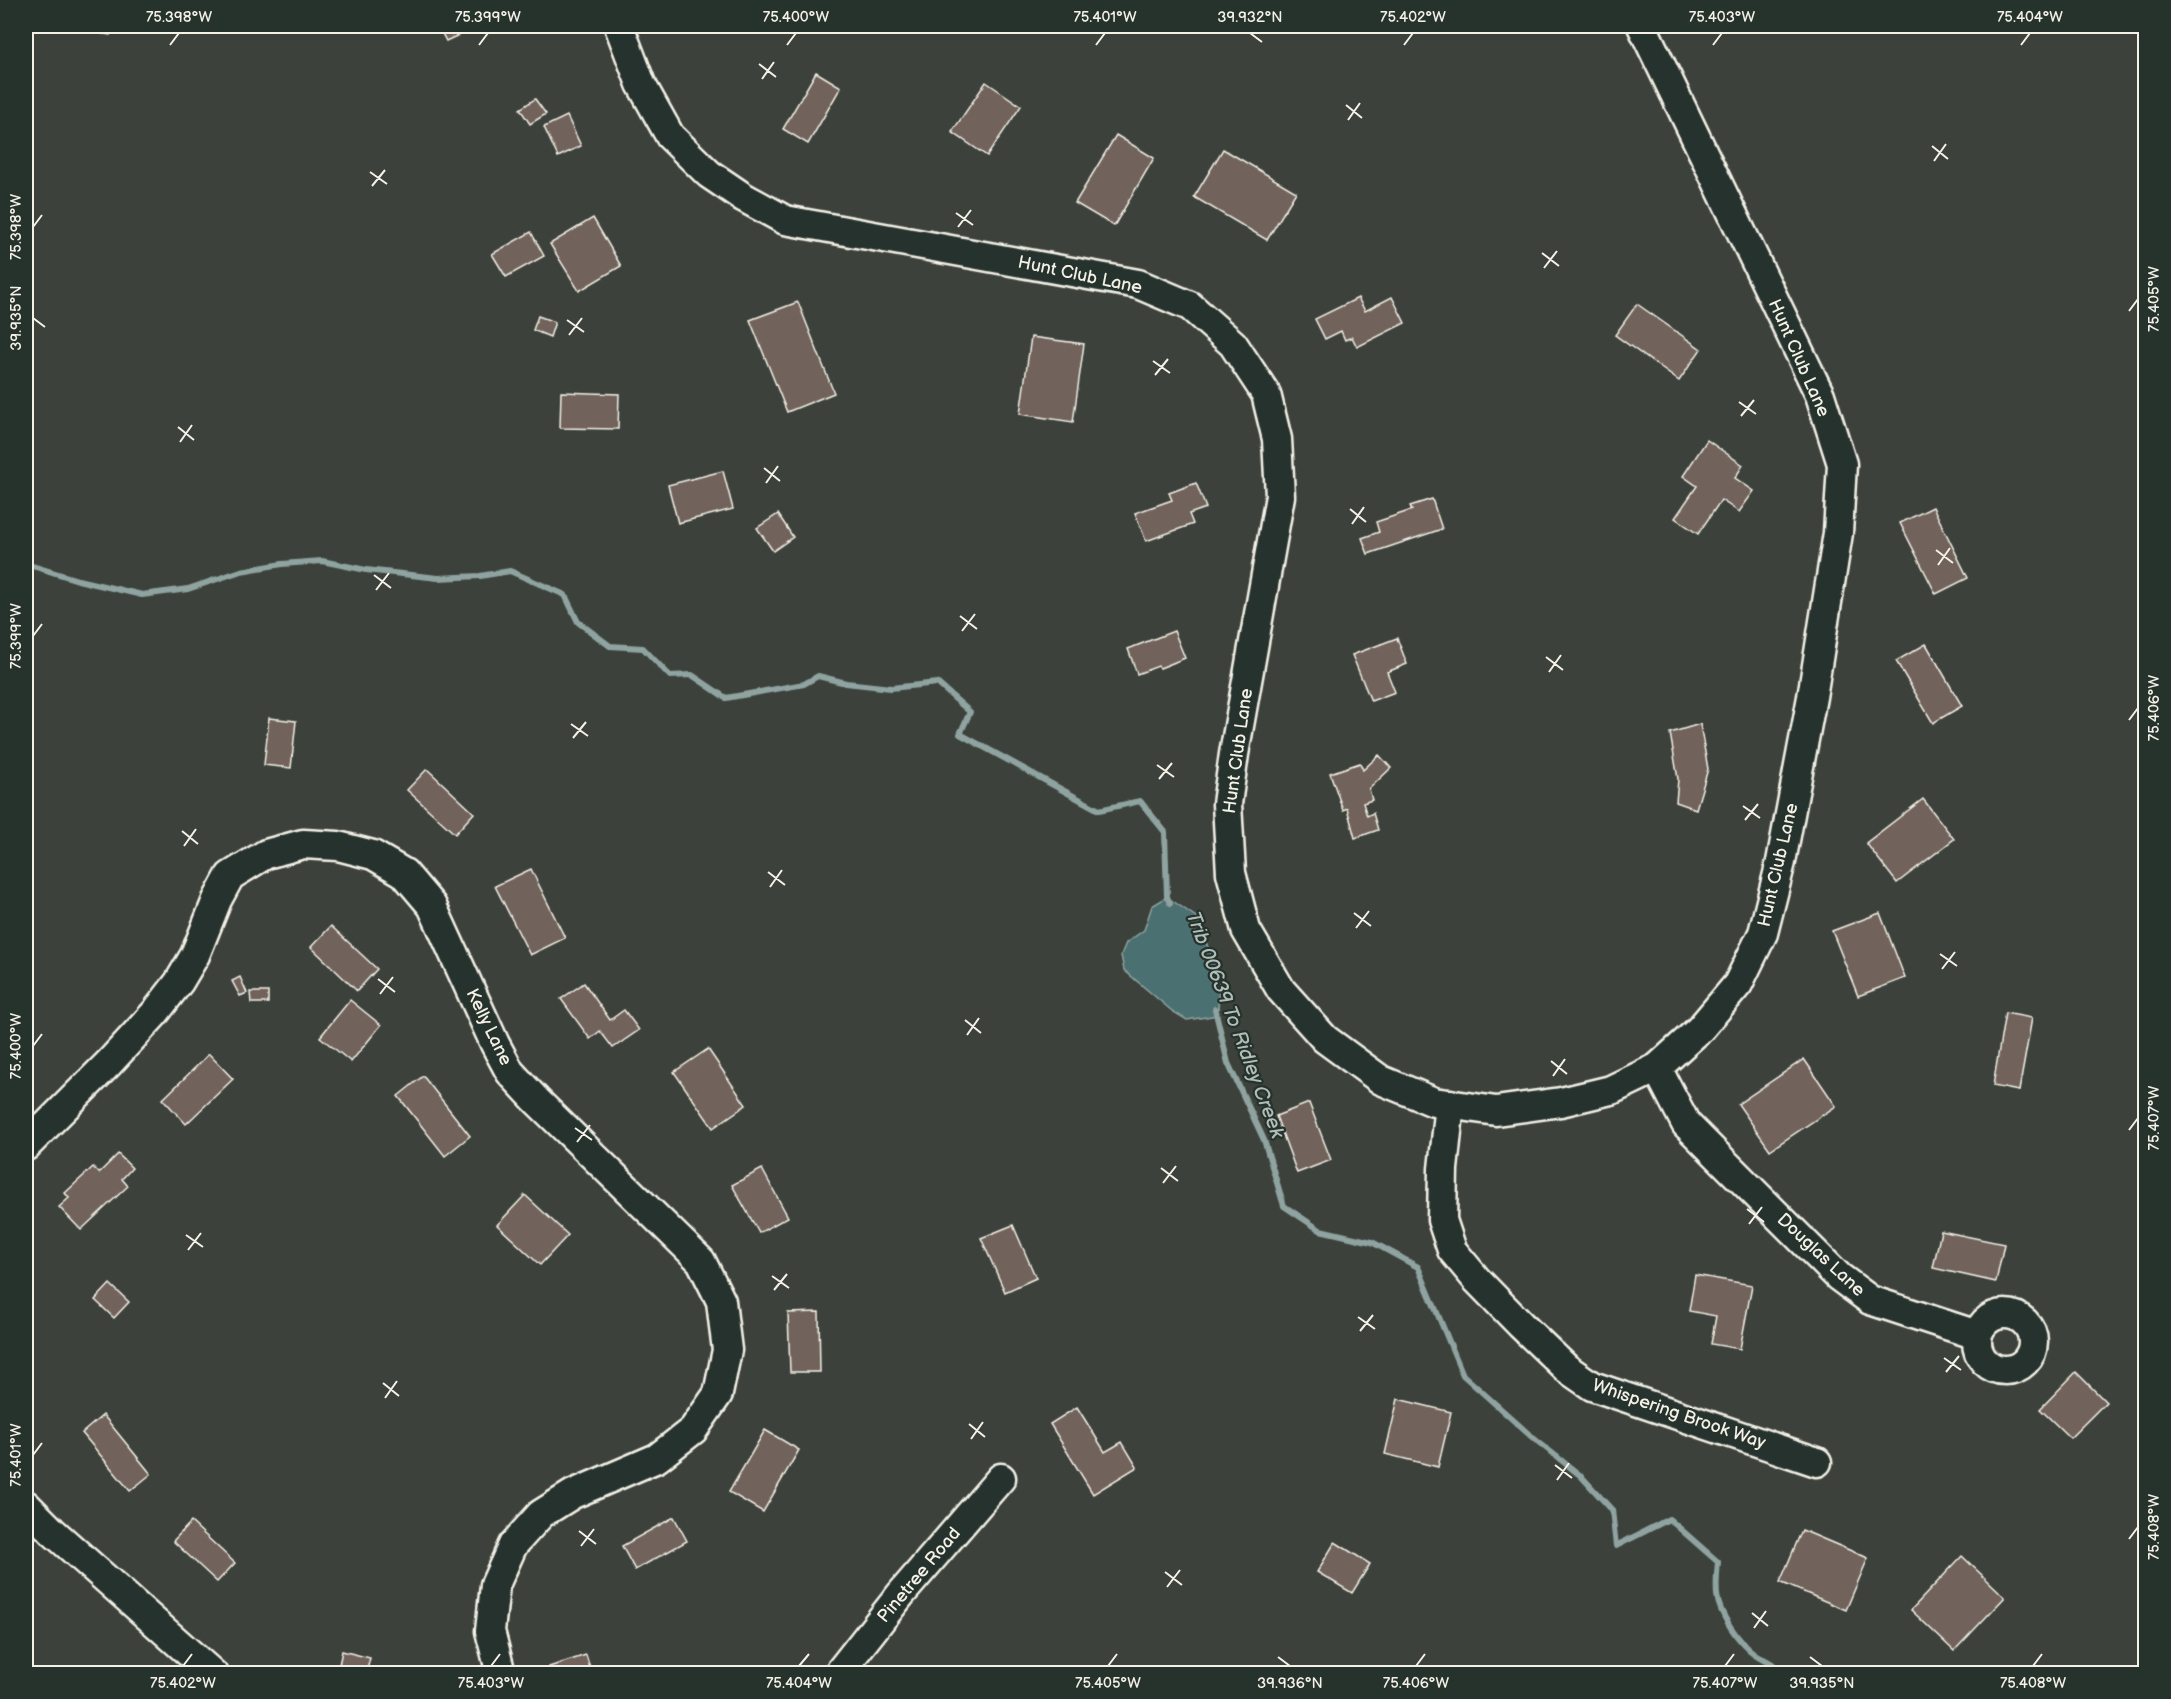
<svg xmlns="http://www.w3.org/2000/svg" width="2171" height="1699" font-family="'Balsamiq Sans',sans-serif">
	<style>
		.water { fill: #4b6f71; stroke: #8fa3a1; stroke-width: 1.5 }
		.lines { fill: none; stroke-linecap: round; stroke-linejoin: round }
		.stream { stroke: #8fa3a1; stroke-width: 6 }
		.building { fill: #71645c; stroke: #f4f1e8; stroke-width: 1.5 }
		.minor-casing { stroke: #f4f1e8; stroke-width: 33 }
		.minor { stroke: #26332d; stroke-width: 28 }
		.ticks { fill: none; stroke: #f4f1e8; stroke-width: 2 }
		.labels { text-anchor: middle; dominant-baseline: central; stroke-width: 4.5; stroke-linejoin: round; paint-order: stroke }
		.street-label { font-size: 18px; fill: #f4f1e8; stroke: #26332d }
		.water-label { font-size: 20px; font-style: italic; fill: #b0bdb8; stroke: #26332d }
		.neatline { fill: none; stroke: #f4f1e8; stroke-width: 2 }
		.ticks-label { font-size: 15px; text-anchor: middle; fill: #f4f1e8 }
	</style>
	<rect width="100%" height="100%" fill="#3c423b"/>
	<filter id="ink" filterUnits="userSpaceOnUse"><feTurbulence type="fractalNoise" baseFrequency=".0167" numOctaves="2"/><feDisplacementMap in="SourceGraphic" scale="12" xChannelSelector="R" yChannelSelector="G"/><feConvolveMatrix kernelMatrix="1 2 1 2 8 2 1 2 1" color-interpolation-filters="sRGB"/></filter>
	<g filter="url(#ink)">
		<polygon class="water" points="1167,897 1196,917 1219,974 1218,1015 1187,1020 1172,1011 1124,970 1121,955 1126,943 1144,930 1152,906"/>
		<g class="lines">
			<g class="stream">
				<polyline points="26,564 78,580 142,595 188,589 241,571 282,564 322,561 366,570 438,578 480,576 510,571 565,595 578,622 610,646 643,648 670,676 692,675 726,698 804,684 818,676 846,683 891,688 937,683 970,712 960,734 1099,810 1140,801 1165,832 1167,897 1170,903"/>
				<path d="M1215,1009l13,54 36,77 20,66 36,24 52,12 46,25 45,108 69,62 49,39 31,34 4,36 53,-27 49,43c-1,10 -2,22 -1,33 2,19 22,48 38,59 10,7 20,8 25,20"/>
			</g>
		</g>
		<g class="building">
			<polygon points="73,26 111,26 110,35 72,29"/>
			<polygon points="438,26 473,26 474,28 446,41"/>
			<polygon points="816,72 841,87 808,144 783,129"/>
			<polygon points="986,82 1021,106 987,156 952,132"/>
			<polygon points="535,99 546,114 530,124 520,109"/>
			<polygon points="567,116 581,146 558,157 544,127"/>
			<polygon points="1116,135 1154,158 1114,226 1075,203"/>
			<polygon points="1223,149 1296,192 1267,240 1194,197"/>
			<polygon points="593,218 621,266 579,291 550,244"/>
			<polygon points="531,232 544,256 506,277 492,254"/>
			<polygon points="1392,297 1405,323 1357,347 1352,337 1345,340 1341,331 1325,339 1315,319 1358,298 1365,311"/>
			<polygon points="798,302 834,393 787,412 750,320"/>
			<polygon points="1637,304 1701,349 1679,381 1615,335"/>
			<polygon points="538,316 555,322 550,337 533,330"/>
			<polygon points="1031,337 1084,344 1073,422 1020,414"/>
			<polygon points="561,392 619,394 618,429 560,428"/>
			<polygon points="1707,440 1743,465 1735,478 1754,491 1739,512 1721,500 1698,534 1675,518 1697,486 1683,476"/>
			<polygon points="723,471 733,509 678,523 668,485"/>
			<polygon points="1196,483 1206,508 1189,514 1193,524 1146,541 1135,513 1172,500 1169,493"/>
			<polygon points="1432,499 1442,529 1368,554 1362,538 1379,532 1376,522 1412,510 1410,506"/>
			<polygon points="1933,507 1968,578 1936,594 1900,523"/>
			<polygon points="778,514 793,537 773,551 757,528"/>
			<polygon points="1174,631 1185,658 1160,668 1158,666 1137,674 1128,649"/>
			<polygon points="1397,638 1407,664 1387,672 1395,692 1371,701 1352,655"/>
			<polygon points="1926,644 1962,706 1933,723 1896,661"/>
			<polygon points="269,718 296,721 291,768 264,765"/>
			<polygon points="1700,724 1708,769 1696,809 1676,802 1678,779 1670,733"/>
			<polygon points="1379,755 1391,768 1369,789 1372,800 1363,803 1367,816 1373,813 1378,830 1355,838 1347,808 1343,810 1330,773 1360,763 1363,770"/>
			<polygon points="427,769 474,813 455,834 407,790"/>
			<polygon points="1923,799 1954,839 1897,883 1866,843"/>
			<polygon points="531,869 565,938 530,955 495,886"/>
			<polygon points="1880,913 1905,978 1858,996 1832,931"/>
			<polygon points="331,926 377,969 357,991 311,947"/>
			<polygon points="240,977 247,993 240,996 232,981"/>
			<polygon points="584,983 610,1020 624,1010 639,1030 613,1048 600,1031 590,1039 561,999"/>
			<polygon points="250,992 268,992 268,1003 251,1003"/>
			<polygon points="350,1000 381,1025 351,1062 320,1037"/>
			<polygon points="2005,1013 2032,1018 2019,1091 1993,1086"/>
			<polygon points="708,1049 746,1105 713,1128 674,1072"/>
			<polygon points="209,1054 233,1079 186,1124 163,1099"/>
			<polygon points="1804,1059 1836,1106 1770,1150 1738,1104"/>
			<polygon points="423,1076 470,1136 445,1156 398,1096"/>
			<polygon points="1309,1103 1331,1160 1297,1173 1276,1116"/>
			<polygon points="118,1154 132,1168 122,1179 128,1186 81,1230 59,1207 69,1198 65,1193 93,1167 99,1173"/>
			<polygon points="762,1169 788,1217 759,1233 732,1185"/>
			<polygon points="525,1195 568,1235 540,1265 497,1225"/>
			<polygon points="1013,1225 1036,1278 1005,1292 981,1238"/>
			<polygon points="1941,1231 2004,1244 1996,1282 1933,1268"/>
			<polygon points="1695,1275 1752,1285 1740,1349 1711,1344 1716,1316 1689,1311"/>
			<polygon points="110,1284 129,1302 114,1318 95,1300"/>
			<polygon points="819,1312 820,1372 790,1372 788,1313"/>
			<polygon points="2076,1372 2106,1402 2070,1438 2040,1409"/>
			<polygon points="1398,1399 1451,1412 1438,1467 1385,1454"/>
			<polygon points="1077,1407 1105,1452 1122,1442 1137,1467 1093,1494 1050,1424"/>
			<polygon points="103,1415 151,1474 130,1491 82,1433"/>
			<polygon points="765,1430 799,1450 763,1512 729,1492"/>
			<polygon points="674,1517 687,1541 635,1570 622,1546"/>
			<polygon points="191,1522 235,1563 217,1582 173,1541"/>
			<polygon points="1802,1530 1868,1558 1846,1610 1780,1582"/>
			<polygon points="1335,1542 1370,1564 1352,1593 1317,1572"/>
			<polygon points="1962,1556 2005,1597 1954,1651 1911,1610"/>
			<polygon points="342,1651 370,1658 366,1674 337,1674"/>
			<polygon points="586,1655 592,1674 551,1674 549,1667"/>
		</g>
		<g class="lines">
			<defs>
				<g id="minor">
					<polyline points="619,26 641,84 670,136 709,174 743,197 785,220 1138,284 1190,306 1233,344 1266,394 1277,439 1280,496 1234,754 1227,804 1231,873 1246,930 1281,990 1325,1039 1381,1080 1434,1102 1496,1111 1561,1102 1611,1090 1657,1068 1700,1029 1738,984 1763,933 1781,862 1812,697 1838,533 1842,464 1820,395 1642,26"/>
					<polyline points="1657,1068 1686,1124 1839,1277 1870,1300 1977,1335"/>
					<polyline points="1450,1104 1443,1169 1442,1220 1452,1250 1477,1280 1521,1325 1566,1368 1592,1386 1817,1462"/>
					<polyline points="26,1146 109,1063 155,1013 179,982 195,955 217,900 230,876 266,854 303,844 338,846 373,855 404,873 432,906 495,1044 510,1072 537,1101 701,1261 721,1301 723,1318 727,1350 718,1394 693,1430 657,1458 573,1494 541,1514 513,1545 495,1585 490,1631 501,1674"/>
					<circle cx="2005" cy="1342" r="28"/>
					<polyline points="26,1505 52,1531 213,1674"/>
					<polyline points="838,1674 901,1594 1001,1478"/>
				</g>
			</defs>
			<use href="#minor" class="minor-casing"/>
			<use href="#minor" class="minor"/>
		</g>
	</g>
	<path class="ticks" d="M1250,33l12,9M170,45l9,-12M479,45l9,-12M787,45l9,-12M1096,45l9,-12M1404,45l9,-12M1713,45l9,-12M2021,45l9,-12M759,64l17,13M762,79l12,-17M1346,105l16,13M1348,120l12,-17M1932,146l16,13M1934,161l12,-17M370,172l17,12M372,186l13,-16M956,213l17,12M33,227l9,-12M958,227l13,-17M1542,253l17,13M1544,268l13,-17M2129,311l9,-12M33,318l12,9M567,320l17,12M569,335l13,-17M1153,361l17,12M1155,375l13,-16M1739,402l17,12M1741,416l13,-16M178,427l16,13M180,442l12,-17M764,468l16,13M766,483l12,-17M1350,509l16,13M1352,524l12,-17M1936,550l17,13M1938,565l12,-17M374,575l17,13M376,590l13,-17M960,616l17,13M962,631l13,-17M33,636l9,-12M1546,657l17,13M1549,672l12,-17M2129,720l9,-12M571,724l17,12M573,738l13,-16M1157,765l17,12M1159,779l13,-16M1743,806l17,12M1745,820l13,-16M182,831l16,13M184,846l12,-17M768,872l17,13M770,887l12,-17M1354,913l17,13M1356,928l13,-17M1940,954l17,12M1942,969l13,-17M378,979l17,13M380,994l13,-17M965,1020l16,13M967,1035l12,-17M33,1046l9,-12M1551,1061l16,13M1553,1076l12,-17M575,1128l17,12M2129,1130l9,-12M577,1142l13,-17M1161,1168l17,13M1163,1183l13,-17M1747,1209l17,13M1749,1224l13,-17M186,1235l17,12M188,1250l13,-17M772,1276l17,12M774,1290l13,-16M1358,1317l17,12M1360,1331l13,-16M1944,1358l17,12M1946,1372l13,-16M383,1383l16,13M385,1398l12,-17M969,1424l16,13M971,1439l12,-17M33,1455l9,-12M1555,1465l17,13M1557,1480l12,-17M579,1531l17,13M2129,1539l9,-12M581,1546l13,-17M1165,1572l17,13M1167,1587l13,-17M1752,1613l16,13M1754,1628l12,-17M1278,1657l12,9M1810,1657l12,9M183,1666l9,-12M491,1666l9,-12M799,1666l10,-12M1108,1666l9,-12M1416,1666l9,-12M1725,1666l9,-12M2033,1666l9,-12"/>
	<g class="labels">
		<g class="street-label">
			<text transform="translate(1080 275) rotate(12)">Hunt Club Lane</text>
			<text transform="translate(1799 358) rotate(66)">Hunt Club Lane</text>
			<text transform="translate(1238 751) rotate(-82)">Hunt Club Lane</text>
			<text transform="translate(1778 865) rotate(-77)">Hunt Club Lane</text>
			<text transform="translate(489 1027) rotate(64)">Kelly Lane</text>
			<text transform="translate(1821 1255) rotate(43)">Douglas Lane</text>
			<text transform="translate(1679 1414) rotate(19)">Whispering Brook Way</text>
			<text transform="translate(919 1575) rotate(-50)">Pinetree Road</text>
		</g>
		<g class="water-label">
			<text transform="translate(1235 1025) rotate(69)">Trib 00639 To Ridley Creek</text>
		</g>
	</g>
	<rect width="2171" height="1699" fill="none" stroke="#26332d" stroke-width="66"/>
	<rect x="33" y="33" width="2105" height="1633" class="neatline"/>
	<g class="ticks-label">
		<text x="179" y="22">75.398°W</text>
		<text x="488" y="22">75.399°W</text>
		<text x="796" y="22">75.400°W</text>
		<text x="1105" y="22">75.401°W</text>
		<text x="1250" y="22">39.932°N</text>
		<text x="1413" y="22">75.402°W</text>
		<text x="1722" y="22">75.403°W</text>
		<text x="2030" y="22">75.404°W</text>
		<text transform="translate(16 227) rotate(-90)" y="5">75.398°W</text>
		<text transform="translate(2154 299) rotate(-90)" y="5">75.405°W</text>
		<text transform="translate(16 318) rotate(-90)" y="5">39.935°N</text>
		<text transform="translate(16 636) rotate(-90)" y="5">75.399°W</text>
		<text transform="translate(2154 708) rotate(-90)" y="5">75.406°W</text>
		<text transform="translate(16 1046) rotate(-90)" y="5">75.400°W</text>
		<text transform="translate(2154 1118) rotate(-90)" y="5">75.407°W</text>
		<text transform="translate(16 1455) rotate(-90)" y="5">75.401°W</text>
		<text transform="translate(2154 1527) rotate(-90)" y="5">75.408°W</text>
		<text x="183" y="1688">75.402°W</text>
		<text x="491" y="1688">75.403°W</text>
		<text x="799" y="1688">75.404°W</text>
		<text x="1108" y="1688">75.405°W</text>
		<text x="1290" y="1688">39.936°N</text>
		<text x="1416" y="1688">75.406°W</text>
		<text x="1725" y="1688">75.407°W</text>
		<text x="1822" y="1688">39.935°N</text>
		<text x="2033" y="1688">75.408°W</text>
	</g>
</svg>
